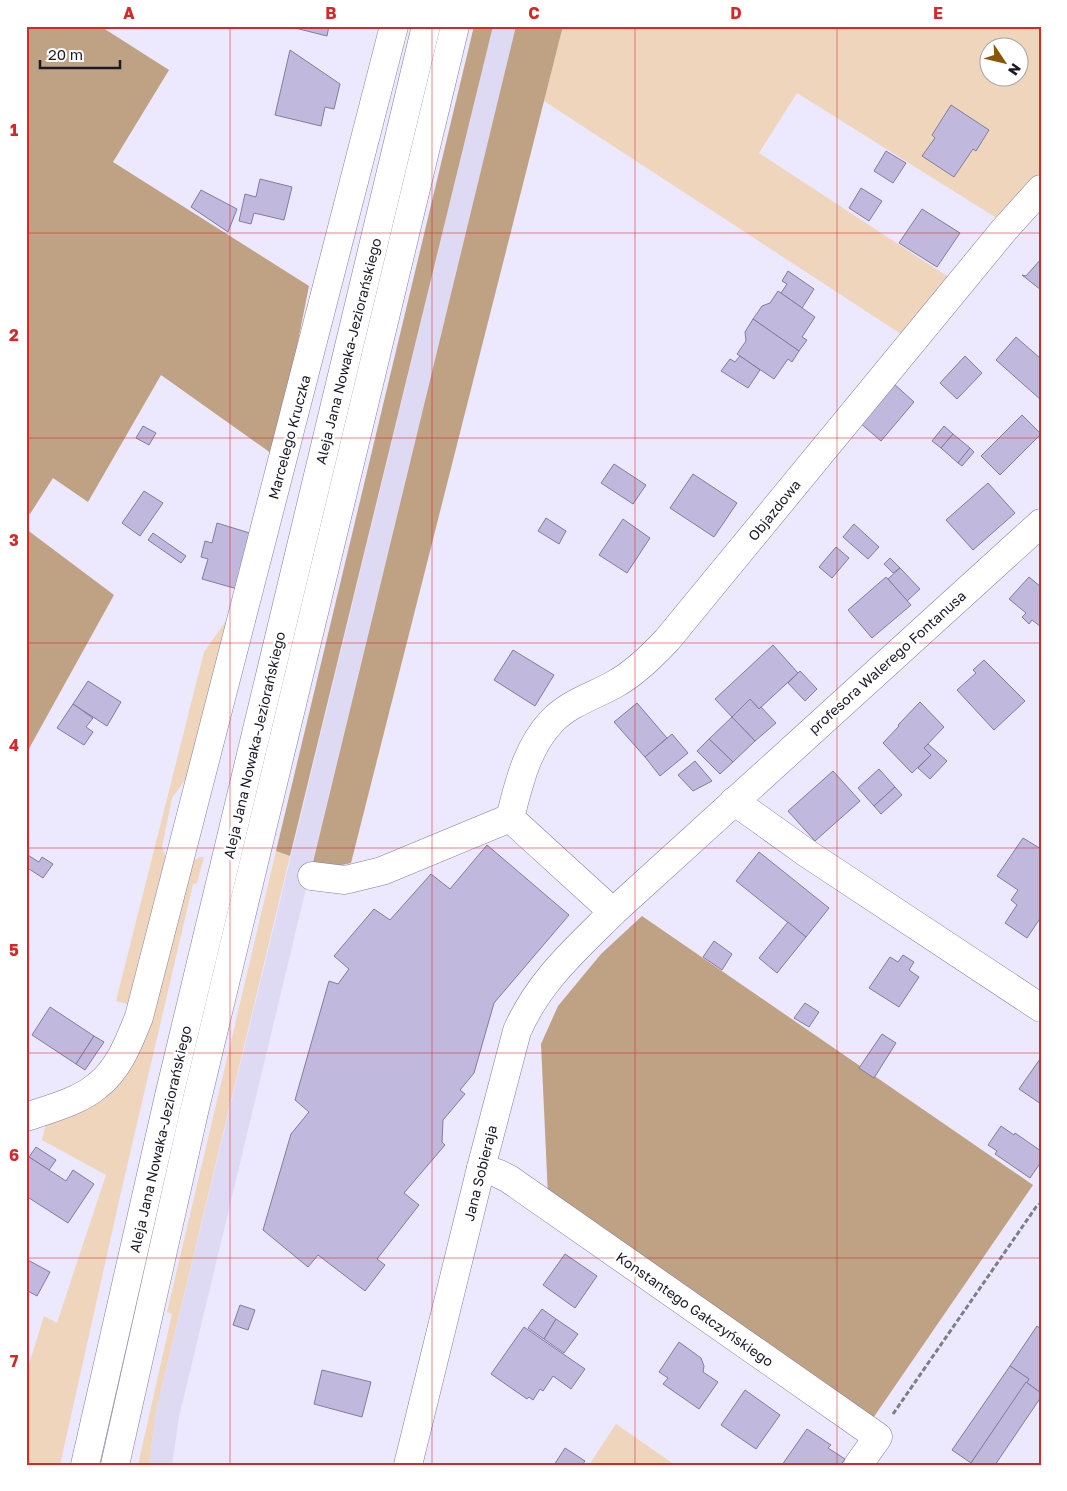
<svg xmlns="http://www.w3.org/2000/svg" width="1067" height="1491" font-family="'Golos Text',sans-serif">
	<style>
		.built { fill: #dedaf4 }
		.green { fill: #efd5bc; fill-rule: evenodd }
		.forest { fill: #bfa183 }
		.building { fill: #c0b9dd; stroke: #827c9d }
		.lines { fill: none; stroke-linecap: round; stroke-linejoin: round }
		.minor-casing { stroke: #847e9f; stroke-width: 29 }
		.major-casing { stroke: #847e9f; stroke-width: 29 }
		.path { stroke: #7f7c8e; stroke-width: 3; stroke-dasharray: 5 2.5; stroke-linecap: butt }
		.minor { stroke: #fff; stroke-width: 28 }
		.major { stroke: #fff; stroke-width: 28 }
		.grid { fill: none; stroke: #d62828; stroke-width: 1; stroke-opacity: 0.55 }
		.labels { text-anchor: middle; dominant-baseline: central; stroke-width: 5; stroke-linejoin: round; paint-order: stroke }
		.street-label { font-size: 14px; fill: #1b1926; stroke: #fff }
		.neatline { fill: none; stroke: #d62828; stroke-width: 2 }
		.grid-label { font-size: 16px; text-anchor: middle; font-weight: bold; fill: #d62828 }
	</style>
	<rect width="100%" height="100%" fill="#ece8fe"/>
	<polygon class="built" points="493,26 516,26 304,897 179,1417 172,1465 149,1465 156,1411"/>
	<g class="green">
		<path d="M563,26h478v154l-38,42 -206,-129 -38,60 194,127 -49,56 -360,-235zM990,48h30v30h-30z"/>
		<polygon points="233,611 188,776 172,798 162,847 168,863 131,1005 116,1001 204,652"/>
		<polygon points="276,851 290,856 156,1411 149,1465 138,1465 172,1314 167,1312"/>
		<polygon points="201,857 204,857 197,883 193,884 121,1192 60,1465 26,1465 26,1374 44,1316 57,1323 106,1175 42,1140 47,1119 100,1093 184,864"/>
		<polygon points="616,1424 675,1465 589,1465"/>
	</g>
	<g class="forest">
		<polygon points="26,26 100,26 169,70 113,162 309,286 275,456 161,375 88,502 53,478 30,514 26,511"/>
		<polygon points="474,26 493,26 290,856 276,851"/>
		<polygon points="516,26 563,26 351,863 333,867 313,862"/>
		<polygon points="26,529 114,595 26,754"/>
		<polygon points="642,916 1033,1185 871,1421 548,1196 541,1044 558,1006 601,954"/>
	</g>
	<g class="building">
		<polygon points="287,26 329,26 327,36"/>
		<polygon points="290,50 340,84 334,109 325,107 321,126 275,115"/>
		<polygon points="951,105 989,130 976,151 973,149 954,177 922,156 935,138 932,135"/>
		<polygon points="886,151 906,163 893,183 874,171"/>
		<polygon points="260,179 292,187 284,220 254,213 251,224 239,221 245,194 256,197"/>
		<polygon points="861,188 882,201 869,221 849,208"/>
		<polygon points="201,190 237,209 228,232 191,207"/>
		<polygon points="922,209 960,233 937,267 899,243"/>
		<polygon points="1041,259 1041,290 1022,275 1026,276"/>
		<polygon points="788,271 814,289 802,308 781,293 787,284 782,281"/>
		<polygon points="778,291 815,317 802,337 807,340 799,351 753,319 762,306 770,303"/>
		<polygon points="753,319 799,351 792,362 788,359 774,379 737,354 746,341 745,332"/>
		<polygon points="1016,337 1041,359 1041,400 996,360"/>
		<polygon points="740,356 760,370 748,388 721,371 730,359 735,362"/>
		<polygon points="965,356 982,373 957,399 940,383"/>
		<polygon points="893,383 914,402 881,441 859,422"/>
		<polygon points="1022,415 1041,434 1000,475 981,456"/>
		<polygon points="143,426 156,433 149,445 136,438"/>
		<polygon points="944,426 953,434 941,448 932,441"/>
		<polygon points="953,434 970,448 958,463 941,448"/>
		<polygon points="970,448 974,452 962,466 958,463"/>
		<polygon points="614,464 646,485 633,504 601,483"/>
		<polygon points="693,474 737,503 714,537 670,508"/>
		<polygon points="988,483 1015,513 973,550 946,520"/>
		<polygon points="144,491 163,503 140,536 122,523"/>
		<polygon points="546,518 566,531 559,544 538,531"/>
		<polygon points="623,519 650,538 627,573 599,555"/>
		<polygon points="217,523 256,535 241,590 202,579 208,559 201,557 205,541 212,543"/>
		<polygon points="854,524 879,547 868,559 843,537"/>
		<polygon points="153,533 186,556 181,563 148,540"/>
		<polygon points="836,547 849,558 832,578 819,567"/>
		<polygon points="890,558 900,568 893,573 884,564"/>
		<polygon points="900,568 920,589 907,601 888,579"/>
		<polygon points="886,577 911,605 872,638 848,610"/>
		<polygon points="1029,577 1041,587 1041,627 1032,620 1029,624 1022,617 1026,613 1009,599"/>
		<polygon points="773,645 798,673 759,709 750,699 732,717 715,699"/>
		<polygon points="513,650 554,675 535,706 494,680"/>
		<polygon points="984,660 1025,701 994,730 957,690 976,673 973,670"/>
		<polygon points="800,671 817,689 805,701 788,683"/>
		<polygon points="88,681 121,702 107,726 73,704"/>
		<polygon points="750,699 759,709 761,707 776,723 755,741 732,717"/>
		<polygon points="920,702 944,727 924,748 931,755 912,773 883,743 899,726 898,725"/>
		<polygon points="637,703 667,738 645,757 614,722"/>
		<polygon points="73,704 93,718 86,727 93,732 84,745 57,728"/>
		<polygon points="732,717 755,741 733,762 709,739"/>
		<polygon points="672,734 688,753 660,776 645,757"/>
		<polygon points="709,739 733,762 720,774 697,751"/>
		<polygon points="928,744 947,761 930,779 918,768 931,755 924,748"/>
		<polygon points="695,761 712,781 693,791 678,775"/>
		<polygon points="879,769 895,787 874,806 858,788"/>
		<polygon points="833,771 860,801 815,841 788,811"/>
		<polygon points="895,787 902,795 881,814 874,806"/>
		<polygon points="1023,838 1041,849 1041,917 1027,938 1005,923 1017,905 1011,900 1018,890 997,876"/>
		<polygon points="487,845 569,915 494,1003 474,1073 460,1090 465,1094 443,1120 442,1142 445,1145 404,1193 419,1205 377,1259 385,1265 365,1291 318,1255 308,1267 263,1230 291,1134 309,1112 295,1100 329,981 338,984 349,969 334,956 374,909 390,920 431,874 450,889"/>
		<polygon points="759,852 829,908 806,937 736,881"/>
		<polygon points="26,854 39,862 42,857 53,864 43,878 26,867"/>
		<polygon points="788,922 806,937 777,973 759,958"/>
		<polygon points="714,941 732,954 722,970 703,957"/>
		<polygon points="903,955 914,962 909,970 919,977 899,1007 869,988 890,957 898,962"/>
		<polygon points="805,1003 819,1012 809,1027 794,1018"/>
		<polygon points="50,1007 94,1036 76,1064 32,1035"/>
		<polygon points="882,1034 896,1043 874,1078 859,1068"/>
		<polygon points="94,1036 104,1042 85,1070 76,1064"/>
		<polygon points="1040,1059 1041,1059 1041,1104 1019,1089"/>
		<polygon points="1001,1126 1014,1135 1015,1133 1041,1151 1041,1162 1030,1178 995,1154 997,1151 988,1145"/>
		<polygon points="36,1147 56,1160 49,1170 29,1157"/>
		<polygon points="29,1157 66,1181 73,1170 94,1184 68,1223 26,1196 26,1162"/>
		<polygon points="565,1254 597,1276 575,1308 543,1285"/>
		<polygon points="26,1259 50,1272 37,1296 26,1290"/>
		<polygon points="240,1305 255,1310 248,1330 233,1325"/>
		<polygon points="542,1309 556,1319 544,1339 528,1328"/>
		<polygon points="556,1319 578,1334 564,1353 544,1339"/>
		<polygon points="1037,1326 1041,1329 1041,1393 1026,1382 1029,1379 1010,1366"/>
		<polygon points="524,1327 585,1369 571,1389 553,1376 543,1391 540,1389 533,1400 529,1397 527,1399 491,1374"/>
		<polygon points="679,1342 701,1358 704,1366 703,1372 718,1382 699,1409 663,1384 668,1378 659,1372"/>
		<polygon points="1010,1366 1029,1379 971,1463 952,1450"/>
		<polygon points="322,1370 371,1382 362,1417 314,1404"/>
		<polygon points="1026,1382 1041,1393 1041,1397 995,1465 973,1465 971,1463"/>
		<polygon points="745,1390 780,1415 756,1449 721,1425"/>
		<polygon points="807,1429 831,1445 828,1448 845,1459 841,1465 782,1465"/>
		<polygon points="565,1448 585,1461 582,1465 554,1465"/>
	</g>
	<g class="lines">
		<defs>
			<g id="minor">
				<polyline points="734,801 808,854 1041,1008"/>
				<path d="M510,818c9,-35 17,-71 42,-97 17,-18 42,-25 63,-37 20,-11 37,-28 52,-44l337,-410 37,-41"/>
				<polyline points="510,818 613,912"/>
				<polyline points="312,876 345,880 382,871 510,818"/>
				<path d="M26,1117c23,-8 52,-15 71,-31 22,-17 32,-44 42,-69l255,-991"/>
				<polyline points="481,1168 497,1173 509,1179 878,1437 858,1465"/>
				<path d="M408,1465l73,-297 36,-137c22,-50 58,-81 96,-119l428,-389"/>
			</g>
			<g id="major">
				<polyline points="85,1465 169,1096 426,26"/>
				<polyline points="115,1465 194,1112 455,26"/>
			</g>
		</defs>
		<use href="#minor" class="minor-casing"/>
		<use href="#major" class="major-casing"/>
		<polyline class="path" points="893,1414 1036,1207 1041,1203"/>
		<use href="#minor" class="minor"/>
		<use href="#major" class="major"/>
	</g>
	<path class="grid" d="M230,26v1439M432,26v1439M635,26v1439M837,26v1439M26,233h1015M26,438h1015M26,643h1015M26,848h1015M26,1053h1015M26,1258h1015"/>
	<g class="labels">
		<g class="street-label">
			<text transform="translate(348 351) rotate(-76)">Aleja Jana Nowaka-Jeziorańskiego</text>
			<text transform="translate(289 437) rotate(-75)">Marcelego Kruczka</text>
			<text transform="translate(774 510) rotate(-51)">Objazdowa</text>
			<text transform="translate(887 662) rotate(-42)">profesora Walerego Fontanusa</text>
			<text transform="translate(254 745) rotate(-77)">Aleja Jana Nowaka-Jeziorańskiego</text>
			<text transform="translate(160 1139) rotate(-77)">Aleja Jana Nowaka-Jeziorańskiego</text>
			<text transform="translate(480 1173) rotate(-76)">Jana Sobieraja</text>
			<text transform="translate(695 1309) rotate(35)">Konstantego Gałczyńskiego</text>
		</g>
	</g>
	<rect width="1067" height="1491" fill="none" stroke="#ffffff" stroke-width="55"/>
	<g transform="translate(1004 62) rotate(125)"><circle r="24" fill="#ffffff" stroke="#a4a3a8"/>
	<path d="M0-4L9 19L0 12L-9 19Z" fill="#8c5608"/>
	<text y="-8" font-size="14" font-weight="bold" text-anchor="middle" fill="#1b1926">N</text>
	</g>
	<path d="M40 60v8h80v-8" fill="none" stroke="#1b1926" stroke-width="2.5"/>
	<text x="48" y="60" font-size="15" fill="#1b1926" stroke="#ffffff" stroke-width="4" paint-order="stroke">20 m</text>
	<rect x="28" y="28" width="1012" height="1436" class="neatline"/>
	<g class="grid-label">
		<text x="129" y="19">A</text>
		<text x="331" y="19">B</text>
		<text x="534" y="19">C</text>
		<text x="736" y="19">D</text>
		<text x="938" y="19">E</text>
		<text x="14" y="136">1</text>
		<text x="14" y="341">2</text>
		<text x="14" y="546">3</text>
		<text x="14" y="751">4</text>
		<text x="14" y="956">5</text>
		<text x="14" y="1161">6</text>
		<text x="14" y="1367">7</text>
	</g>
</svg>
